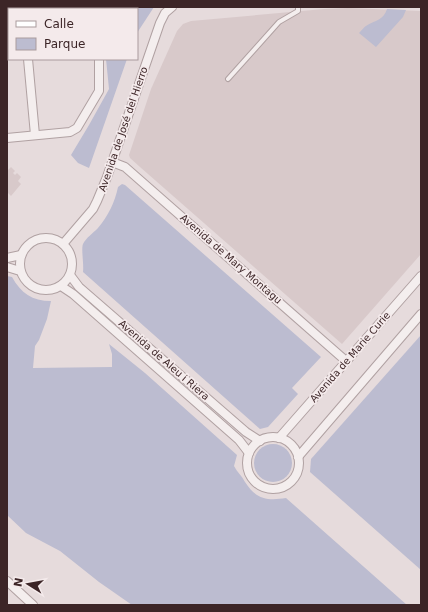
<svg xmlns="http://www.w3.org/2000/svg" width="428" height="612" font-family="'DejaVu Sans',sans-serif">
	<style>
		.built { fill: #d8c9ca }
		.green { fill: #bcbcd0 }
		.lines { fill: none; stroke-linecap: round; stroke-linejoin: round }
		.lane-casing { stroke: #b0a1a2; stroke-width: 6 }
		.street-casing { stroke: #b0a1a2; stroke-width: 10 }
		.lane { stroke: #f4eeee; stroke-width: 4 }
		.street { stroke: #f4eeee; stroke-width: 8 }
		.secondary { stroke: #fff; stroke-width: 12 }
		.labels { text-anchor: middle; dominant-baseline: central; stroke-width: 3.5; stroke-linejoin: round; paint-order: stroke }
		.street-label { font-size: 10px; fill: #3c2527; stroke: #f4eaeb }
	</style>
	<rect width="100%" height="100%" fill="#e6dbdc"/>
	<g class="built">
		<polygon points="348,8 421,11 421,254 342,344 140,167 130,158 129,155 151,89 177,31 183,24 191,21 324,9"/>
		<polygon points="11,167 15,171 13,173 15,175 17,173 21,177 18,181 21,184 11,196 7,192 7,171"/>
	</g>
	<g class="green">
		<polygon points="135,7 154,7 137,33 137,9 132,9"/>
		<path d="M387,9l19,1 -3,7 -27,30 -17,-14c2,-2 5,-6 7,-7 9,-6 17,-5 21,-17z"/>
		<polygon points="106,59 127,59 89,168 78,163 71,155 89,125 109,89"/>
		<path d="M122,184l3,1 196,172 -29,31 6,6 -30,33 -8,2 -177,-157c1,-8 -2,-23 0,-28 3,-6 10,-11 15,-16 10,-12 17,-26 20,-41z"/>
		<path d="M7,276l5,1c9,16 20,24 39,24l-4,18 -8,21 -4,6 -2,22 79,-1v-13l-3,-10 36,29 92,82 -3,11c3,6 8,10 11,16 11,17 22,19 41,16l121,107h-275l-33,-23 -39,-31 -34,-18 -19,-18z"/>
		<polygon points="421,335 421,570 310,472 311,459"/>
		<circle cx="273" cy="463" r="19"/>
	</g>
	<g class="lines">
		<defs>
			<polyline id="lane" points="228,79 279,22 298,11 298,7"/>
			<g id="street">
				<polyline points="28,59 35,135"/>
				<polyline points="7,138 70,132 77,128 99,91 99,59"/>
				<polyline points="112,162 125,167 346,361"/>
				<circle cx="46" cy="264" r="26"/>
				<polyline points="63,244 93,209 97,201 107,177 160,23 165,13 172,7"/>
				<polyline points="7,258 21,255"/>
				<polyline points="7,267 20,271"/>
				<polyline points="70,275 79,287 246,432 260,441"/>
				<polyline points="61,286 73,294 239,440 249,453"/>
				<circle cx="273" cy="463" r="26"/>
				<polyline points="279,438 421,276"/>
				<polyline points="298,457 421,314"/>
				<polyline points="7,581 33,605"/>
			</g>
		</defs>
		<use href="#lane" class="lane-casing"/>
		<use href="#street" class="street-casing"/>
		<use href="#lane" class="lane"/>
		<use href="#street" class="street"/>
		<g class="secondary">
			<polyline points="54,7 56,9"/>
			<polyline points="20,9 21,7"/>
			<polyline points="117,9 120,7"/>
			<polyline points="7,26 9,25"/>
		</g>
	</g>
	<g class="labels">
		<g class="street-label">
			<text transform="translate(123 129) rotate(-71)">Avenida de José del Hierro</text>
			<text transform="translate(231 259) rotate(41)">Avenida de Mary Montagu</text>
			<text transform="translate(350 357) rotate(-49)">Avenida de Marie Curie</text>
			<text transform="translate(164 360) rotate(41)">Avenida de Aleu i Riera</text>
		</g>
	</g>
	<rect width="428" height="612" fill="none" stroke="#3c2527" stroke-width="16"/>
	<rect x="8" y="8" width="130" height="52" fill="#f4eaeb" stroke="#aa9b9d"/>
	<rect x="16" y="21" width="20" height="6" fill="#ffffff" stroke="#aa9b9d"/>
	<text x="44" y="28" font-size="12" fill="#3c2527">Calle</text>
	<rect x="16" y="38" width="20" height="12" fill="#bcbcd0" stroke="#aa9b9d"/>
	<text x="44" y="48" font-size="12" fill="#3c2527">Parque</text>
	<g transform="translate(28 584) rotate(281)" stroke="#f4eaeb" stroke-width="3" paint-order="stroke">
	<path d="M0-3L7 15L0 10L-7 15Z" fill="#3c2527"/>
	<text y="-6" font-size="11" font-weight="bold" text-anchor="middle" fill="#3c2527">N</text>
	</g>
</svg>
